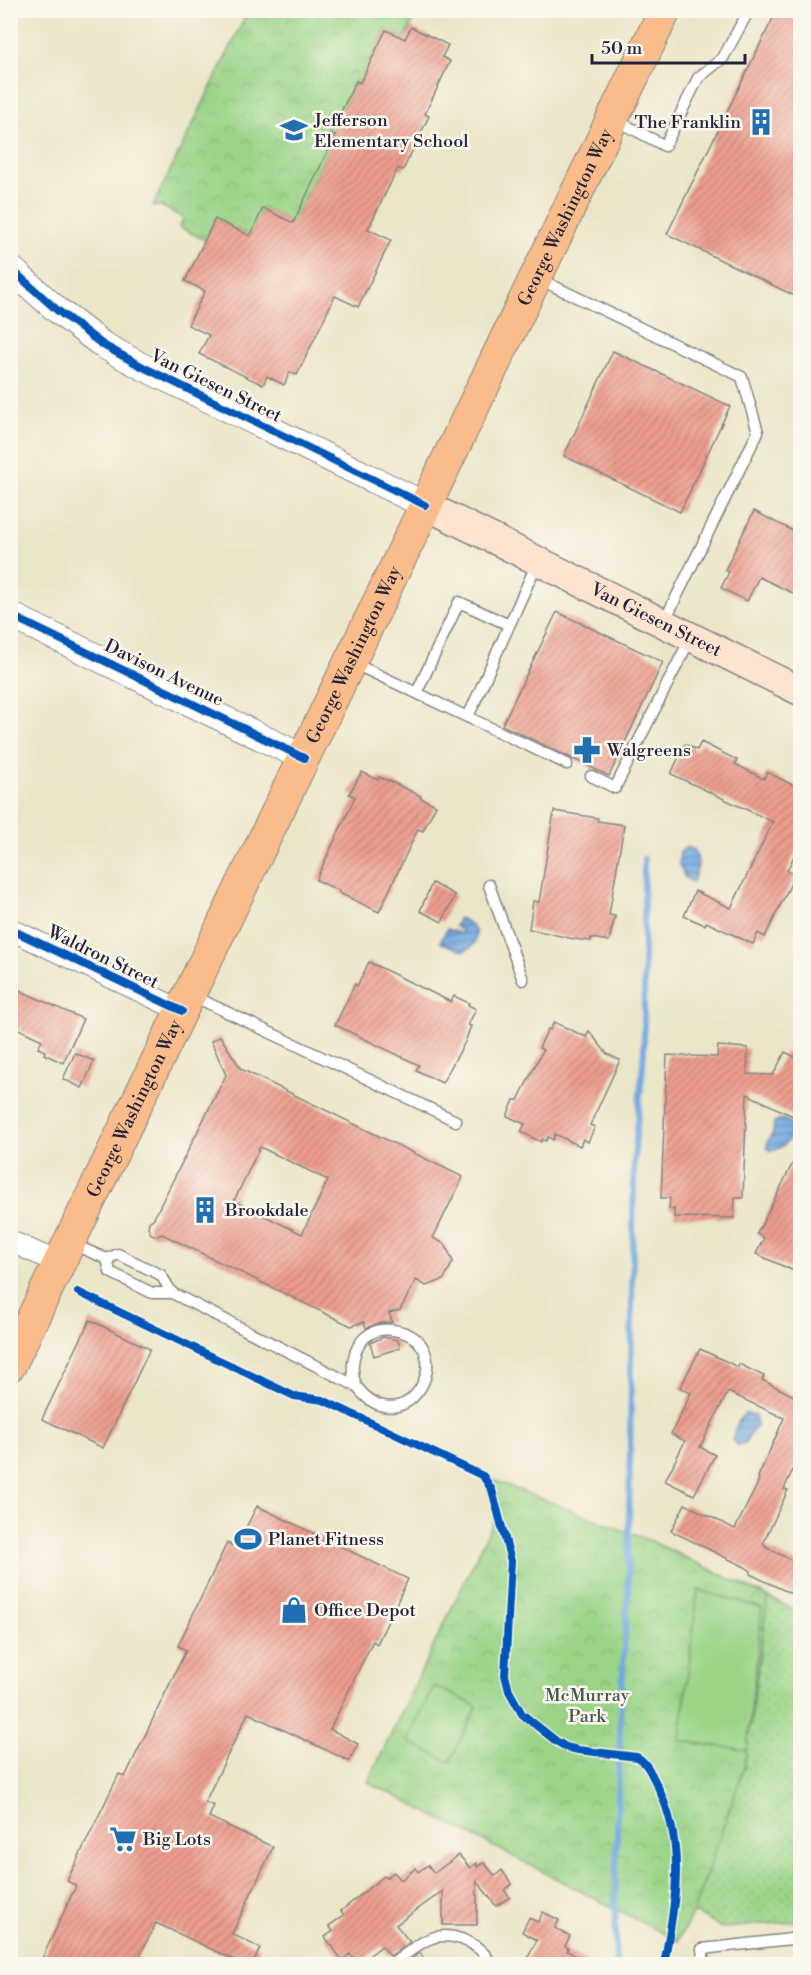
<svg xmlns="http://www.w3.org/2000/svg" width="811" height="1975" font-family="'Libre Bodoni',serif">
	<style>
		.grass { fill: url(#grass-dots); stroke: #5e7b61; stroke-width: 1.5 }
		.park { fill: url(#park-crowns); stroke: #5e7b61; stroke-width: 1.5 }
		.garden { fill: #9ad487; stroke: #5e7b61; stroke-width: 1.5 }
		.water { fill: url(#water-rules); stroke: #4a658e; stroke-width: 1.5 }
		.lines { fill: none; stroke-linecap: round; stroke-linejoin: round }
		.stream { stroke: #71a8e0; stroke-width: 6 }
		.building { fill: url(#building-hatch); fill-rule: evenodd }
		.service-casing { stroke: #868482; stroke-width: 13 }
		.minor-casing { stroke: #868482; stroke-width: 23 }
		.tertiary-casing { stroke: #868482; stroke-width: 28 }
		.secondary-casing { stroke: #868482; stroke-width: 31 }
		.primary-casing { stroke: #868482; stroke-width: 34 }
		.service { stroke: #fff; stroke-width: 10 }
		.minor { stroke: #fff; stroke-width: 21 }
		.tertiary { stroke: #fff; stroke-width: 26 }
		.secondary { stroke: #fde4d0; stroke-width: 28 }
		.primary { stroke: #f9bc8a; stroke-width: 32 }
		.cycleway-casing { stroke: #fbf7ec; stroke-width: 11 }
		.cycleway { stroke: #0057b8; stroke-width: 8 }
		.labels { text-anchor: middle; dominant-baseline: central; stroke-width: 5; stroke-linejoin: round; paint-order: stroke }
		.poi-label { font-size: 18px; fill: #22223b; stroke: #fbf7ec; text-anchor: start }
		.street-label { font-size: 18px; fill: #22223b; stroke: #fbf7ec }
		.park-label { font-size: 18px; fill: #465752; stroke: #fbf7ec }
	</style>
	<defs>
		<pattern id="grass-dots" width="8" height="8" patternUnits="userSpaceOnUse" patternTransform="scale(1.5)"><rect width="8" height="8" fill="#9ad487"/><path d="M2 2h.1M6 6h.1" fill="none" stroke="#84b675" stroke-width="1.8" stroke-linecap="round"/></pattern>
		<pattern id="park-crowns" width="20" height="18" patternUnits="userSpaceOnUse" patternTransform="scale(1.5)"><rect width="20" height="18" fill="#9ad487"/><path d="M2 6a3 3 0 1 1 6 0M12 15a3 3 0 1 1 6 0" fill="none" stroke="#84b675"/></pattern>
		<pattern id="water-rules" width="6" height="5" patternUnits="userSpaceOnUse" patternTransform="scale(1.5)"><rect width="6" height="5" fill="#71a8e0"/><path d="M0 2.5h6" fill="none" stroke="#5c88b7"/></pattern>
		<pattern id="building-hatch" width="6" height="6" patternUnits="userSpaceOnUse" patternTransform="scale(1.5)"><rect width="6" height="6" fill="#ed9d8e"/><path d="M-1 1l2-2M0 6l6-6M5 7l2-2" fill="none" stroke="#c08075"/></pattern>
	</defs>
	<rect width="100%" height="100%" fill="#fbf7ec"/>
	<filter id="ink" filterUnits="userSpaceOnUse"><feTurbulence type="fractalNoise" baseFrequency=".0167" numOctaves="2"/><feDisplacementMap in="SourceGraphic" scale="12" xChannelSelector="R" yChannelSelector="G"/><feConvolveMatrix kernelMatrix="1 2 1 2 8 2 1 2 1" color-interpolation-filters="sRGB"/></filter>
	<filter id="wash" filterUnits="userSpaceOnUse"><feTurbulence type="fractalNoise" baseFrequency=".008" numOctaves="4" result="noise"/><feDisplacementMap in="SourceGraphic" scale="24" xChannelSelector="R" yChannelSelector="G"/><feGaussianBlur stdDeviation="1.35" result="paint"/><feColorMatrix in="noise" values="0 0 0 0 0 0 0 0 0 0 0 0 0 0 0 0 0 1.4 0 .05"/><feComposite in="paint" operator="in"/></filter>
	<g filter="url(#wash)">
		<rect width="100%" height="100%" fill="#ebe5c8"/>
		<polygon class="grass" points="768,1597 800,1613 800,1921 722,1928 693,1912 744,1768"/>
		<g class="park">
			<polygon points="403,10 415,16 405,39 386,30 360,83 356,81 330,133 335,136 293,223 263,208 250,236 215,219 205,240 179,227 184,218 161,206 153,206 248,11"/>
			<polygon points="483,1476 653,1542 768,1597 744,1768 693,1912 678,1941 368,1782 498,1512"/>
		</g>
		<g class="garden">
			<polygon points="698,1590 762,1608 747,1750 680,1741"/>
			<polygon points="434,1686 477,1706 450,1762 407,1741"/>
		</g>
		<g class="water">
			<polygon points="687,847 693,849 697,856 698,865 693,882 685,878 679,864 680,852"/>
			<path d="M459,918l10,5 7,9c1,10 -4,17 -13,19l-23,-9 7,-13 15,5v-3l-7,-5z"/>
			<path d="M781,1119l8,3c9,12 -5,26 -17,29l-5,-3v-6l6,-9 1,-11z"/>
			<path d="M746,1413l8,2 3,9 -12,19 -8,2 -4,-6c1,-9 5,-21 13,-26z"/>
		</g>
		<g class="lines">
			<polyline class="stream" points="616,1964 615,1901 621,1700 628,1594 634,1160 644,1053 644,859"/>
		</g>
		<g id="blocks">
			<g class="building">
				<polygon points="777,10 801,10 801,299 667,234"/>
				<polygon points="411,27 448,45 442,57 450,61 425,114 429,116 403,170 398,168 368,229 391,240 358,307 335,296 297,375 290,372 284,385 267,376 263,385 199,354 209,335 188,325 205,291 185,281 215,219 250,236 263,208 293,223 335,136 330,134 356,81 360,83 386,30 405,39"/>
				<polygon points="613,351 730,406 680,512 564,456"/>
				<polygon points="754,511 801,535 801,597 759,577 747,601 721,588 729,572 725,570"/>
				<polygon points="557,612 663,662 609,776 502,725"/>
				<polygon points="701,742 737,760 735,764 764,779 767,772 801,789 801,841 787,871 795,875 765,937 758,933 753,944 706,922 705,925 684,916 695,891 731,908 773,822 671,774 685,744 697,750"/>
				<polygon points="362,772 378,780 379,777 394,783 421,796 420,798 436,805 423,831 418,829 379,912 339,893 340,891 316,880 355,797 349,794"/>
				<polygon points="554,811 598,818 597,821 624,825 609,915 615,916 609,941 591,938 591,941 574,939 529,929 533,901 539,902"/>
				<polygon points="432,883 455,895 442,922 420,911"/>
				<polygon points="369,962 451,1002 454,996 469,1003 468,1005 476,1009 468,1025 471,1026 465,1042 442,1083 416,1070 419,1065 335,1025 355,984 357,986"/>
				<polygon points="10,986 83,1019 63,1063 44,1054 45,1051 38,1048 42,1040 10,1025"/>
				<polygon points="554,1022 586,1037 589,1031 607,1054 620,1060 590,1125 595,1127 588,1142 583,1139 580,1146 555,1134 553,1140 548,1137 546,1141 542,1139 541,1142 521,1132 525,1124 507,1116 514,1100 518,1100 543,1050 539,1048 548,1029 550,1030"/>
				<path d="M220,1036l21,33 222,108 -30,61 12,6 8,18 -10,18 -17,6 -10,-6 -16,30 -11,3 3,9 -12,1 -14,5 -2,-6 -13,4 -189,-92 -5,2 -6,-2 -3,-7 1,-5 5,-4 72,-143 -15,-34zM260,1147l68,33 -26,54 -68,-33z"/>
				<polygon points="718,1046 748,1048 747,1074 773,1075 785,1052 801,1060 801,1120 747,1094 743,1198 735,1198 734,1218 674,1217 674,1209 669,1209 670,1198 661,1198 667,1055 717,1057"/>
				<polygon points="75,1053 94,1061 82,1088 63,1079"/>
				<polygon points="801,1147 801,1274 756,1254 764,1238 757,1234"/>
				<polygon points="90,1320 150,1349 103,1448 42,1419"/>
				<polygon points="383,1337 398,1340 400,1348 374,1356 370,1343"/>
				<polygon points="700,1349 738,1367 739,1364 764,1376 762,1380 794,1396 801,1382 801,1452 784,1489 788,1490 763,1544 766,1545 765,1547 801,1565 801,1575 792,1594 750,1574 751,1571 745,1567 671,1531 685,1504 735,1529 757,1485 759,1478 758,1477 784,1418 728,1392 700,1447 715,1455 694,1495 665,1481 685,1441 671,1434 691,1393 680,1388"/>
				<polygon points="257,1506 408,1579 377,1644 373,1641 330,1729 358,1744 349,1761 248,1713 205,1802 214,1806 209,1817 273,1847 232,1934 260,1948 252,1965 245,1965 156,1923 135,1965 39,1965 76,1886 67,1881 119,1774 125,1777 186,1650 178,1646 227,1543 236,1547"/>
				<polygon points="459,1855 470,1868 477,1863 477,1867 484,1862 495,1876 502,1870 512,1884 504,1890 510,1897 496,1906 477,1881 477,1925 443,1925 443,1891 396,1925 410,1942 390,1956 382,1946 358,1964 350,1954 342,1960 325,1937 333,1931 329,1926 344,1915 341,1911 384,1876 386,1878 394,1872 401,1880 416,1868 418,1872 428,1865 434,1873"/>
				<polygon points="543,1912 559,1920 555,1928 570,1936 565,1946 568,1948 567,1951 593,1965 524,1965 537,1940 522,1932 529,1918 538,1922"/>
				<polygon points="420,1953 429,1965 404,1965 415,1956"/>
			</g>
		</g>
	</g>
	<g filter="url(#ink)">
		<use href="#blocks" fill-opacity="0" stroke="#868482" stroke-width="1.5"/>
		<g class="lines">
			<defs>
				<g id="service">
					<polyline points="614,119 665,146 698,78 723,58 749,10"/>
					<polyline points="539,279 742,377 758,432 664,622"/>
					<polyline points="353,663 567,764"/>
					<polyline points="417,692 459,602 509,625"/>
					<polyline points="468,717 538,561"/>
					<polyline points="591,776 615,788 691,637"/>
					<polyline points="489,885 523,980"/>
					<polyline points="191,995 456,1121"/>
					<path d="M72,1244l35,15 11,-5 43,21 11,18 184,93c51,66 110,-45 37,-56 -33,-5 -47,29 -37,56"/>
					<polyline points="107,1259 110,1272 152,1293 172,1293"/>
					<path d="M392,1964c10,-7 20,-15 31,-22 24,-14 56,-1 68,22"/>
					<polyline points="704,1964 702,1949 800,1938"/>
				</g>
				<g id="minor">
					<polyline points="10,929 182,1011"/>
					<polyline points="10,1241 59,1263"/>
				</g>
				<g id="tertiary">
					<polyline points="10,268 57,310 103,345 143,367 425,505"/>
					<polyline points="10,615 304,758"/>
				</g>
				<g id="secondary">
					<path id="s1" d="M425,505l375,186"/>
				</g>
				<g id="primary">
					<path id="s2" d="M10,1365l655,-1355"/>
				</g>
			</defs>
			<use href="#service" class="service-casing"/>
			<use href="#minor" class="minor-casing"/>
			<use href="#tertiary" class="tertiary-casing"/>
			<use href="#secondary" class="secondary-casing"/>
			<use href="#primary" class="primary-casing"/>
			<use href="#service" class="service"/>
			<use href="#minor" class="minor"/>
			<use href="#tertiary" class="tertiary"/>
			<use href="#secondary" class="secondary"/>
			<use href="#primary" class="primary"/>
			<defs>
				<g id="cycleway">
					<polyline points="10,268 57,310 103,345 143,367 425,505"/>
					<polyline points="10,615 304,758"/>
					<polyline points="10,929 182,1011"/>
					<path d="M78,1292l216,104 29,4 160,76 9,14 19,71 -6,114 4,16 13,23 34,27 10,6 12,3 59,7c11,6 15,19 21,30 29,61 17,115 6,177"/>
				</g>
			</defs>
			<use href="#cycleway" class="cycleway-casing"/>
			<use href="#cycleway" class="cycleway"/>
		</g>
	</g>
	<defs>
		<symbol id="building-bare" viewBox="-9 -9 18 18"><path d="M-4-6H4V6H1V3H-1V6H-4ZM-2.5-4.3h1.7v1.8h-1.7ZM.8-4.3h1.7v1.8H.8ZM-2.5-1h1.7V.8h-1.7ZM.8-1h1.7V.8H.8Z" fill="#1f6fb2" stroke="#fbf7ec" stroke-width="2.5" paint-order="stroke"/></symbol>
		<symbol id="school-bare" viewBox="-9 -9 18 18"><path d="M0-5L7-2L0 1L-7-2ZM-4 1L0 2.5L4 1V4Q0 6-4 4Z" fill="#1f6fb2" stroke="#fbf7ec" stroke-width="2.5" paint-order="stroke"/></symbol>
		<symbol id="pharmacy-bare" viewBox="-9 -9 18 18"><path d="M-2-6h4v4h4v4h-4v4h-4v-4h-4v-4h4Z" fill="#1f6fb2" stroke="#fbf7ec" stroke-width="2.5" paint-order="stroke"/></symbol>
		<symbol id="stadium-bare" viewBox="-9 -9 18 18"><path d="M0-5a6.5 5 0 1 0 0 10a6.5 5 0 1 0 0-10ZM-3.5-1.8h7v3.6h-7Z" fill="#1f6fb2" stroke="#fbf7ec" stroke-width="2.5" paint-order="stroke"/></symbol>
		<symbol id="shop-bare" viewBox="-9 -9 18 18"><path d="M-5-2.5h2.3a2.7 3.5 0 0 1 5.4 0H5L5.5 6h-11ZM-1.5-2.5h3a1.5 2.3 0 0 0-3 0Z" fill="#1f6fb2" stroke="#fbf7ec" stroke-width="2.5" paint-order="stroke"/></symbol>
		<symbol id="supermarket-bare" viewBox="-9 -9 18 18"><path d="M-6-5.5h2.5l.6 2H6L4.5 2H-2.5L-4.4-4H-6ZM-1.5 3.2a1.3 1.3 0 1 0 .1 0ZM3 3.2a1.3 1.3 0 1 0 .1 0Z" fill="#1f6fb2" stroke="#fbf7ec" stroke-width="2.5" paint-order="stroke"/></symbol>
	</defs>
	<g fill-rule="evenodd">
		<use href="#building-bare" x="742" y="103" width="38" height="38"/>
		<use href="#school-bare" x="275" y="111" width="38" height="38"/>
		<use href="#pharmacy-bare" x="568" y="731" width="38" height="38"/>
		<use href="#building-bare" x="186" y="1191" width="38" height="38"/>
		<use href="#stadium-bare" x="229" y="1520" width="38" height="38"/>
		<use href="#shop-bare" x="275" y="1591" width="38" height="38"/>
		<use href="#supermarket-bare" x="104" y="1820" width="38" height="38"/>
	</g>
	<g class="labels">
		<g class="poi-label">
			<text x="314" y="120">Jefferson<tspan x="314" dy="21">Elementary School</tspan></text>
			<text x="741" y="122" text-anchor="end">The Franklin</text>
			<text x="607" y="750">Walgreens</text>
			<text x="225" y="1210">Brookdale</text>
			<text x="268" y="1539">Planet Fitness</text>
			<text x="314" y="1610">Office Depot</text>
			<text x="143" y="1839">Big Lots</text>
		</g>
		<g class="street-label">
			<text stroke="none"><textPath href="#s2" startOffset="1275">George Washington Way</textPath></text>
			<text transform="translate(216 386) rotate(26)">Van Giesen Street</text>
			<text stroke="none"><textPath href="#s1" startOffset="258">Van Giesen Street</textPath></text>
			<text stroke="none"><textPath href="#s2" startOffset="789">George Washington Way</textPath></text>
			<text transform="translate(164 673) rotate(26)">Davison Avenue</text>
			<text transform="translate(103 957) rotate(26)">Waldron Street</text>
			<text stroke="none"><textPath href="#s2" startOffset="285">George Washington Way</textPath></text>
		</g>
		<g class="park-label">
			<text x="587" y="1695">McMurray<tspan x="587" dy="21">Park</tspan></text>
		</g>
	</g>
	<rect width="811" height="1975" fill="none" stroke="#fbf7ec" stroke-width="36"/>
	<path d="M592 54v9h153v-9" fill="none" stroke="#22223b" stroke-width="3"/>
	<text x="601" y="54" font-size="18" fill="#22223b" stroke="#fbf7ec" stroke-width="4.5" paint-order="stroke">50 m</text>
</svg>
